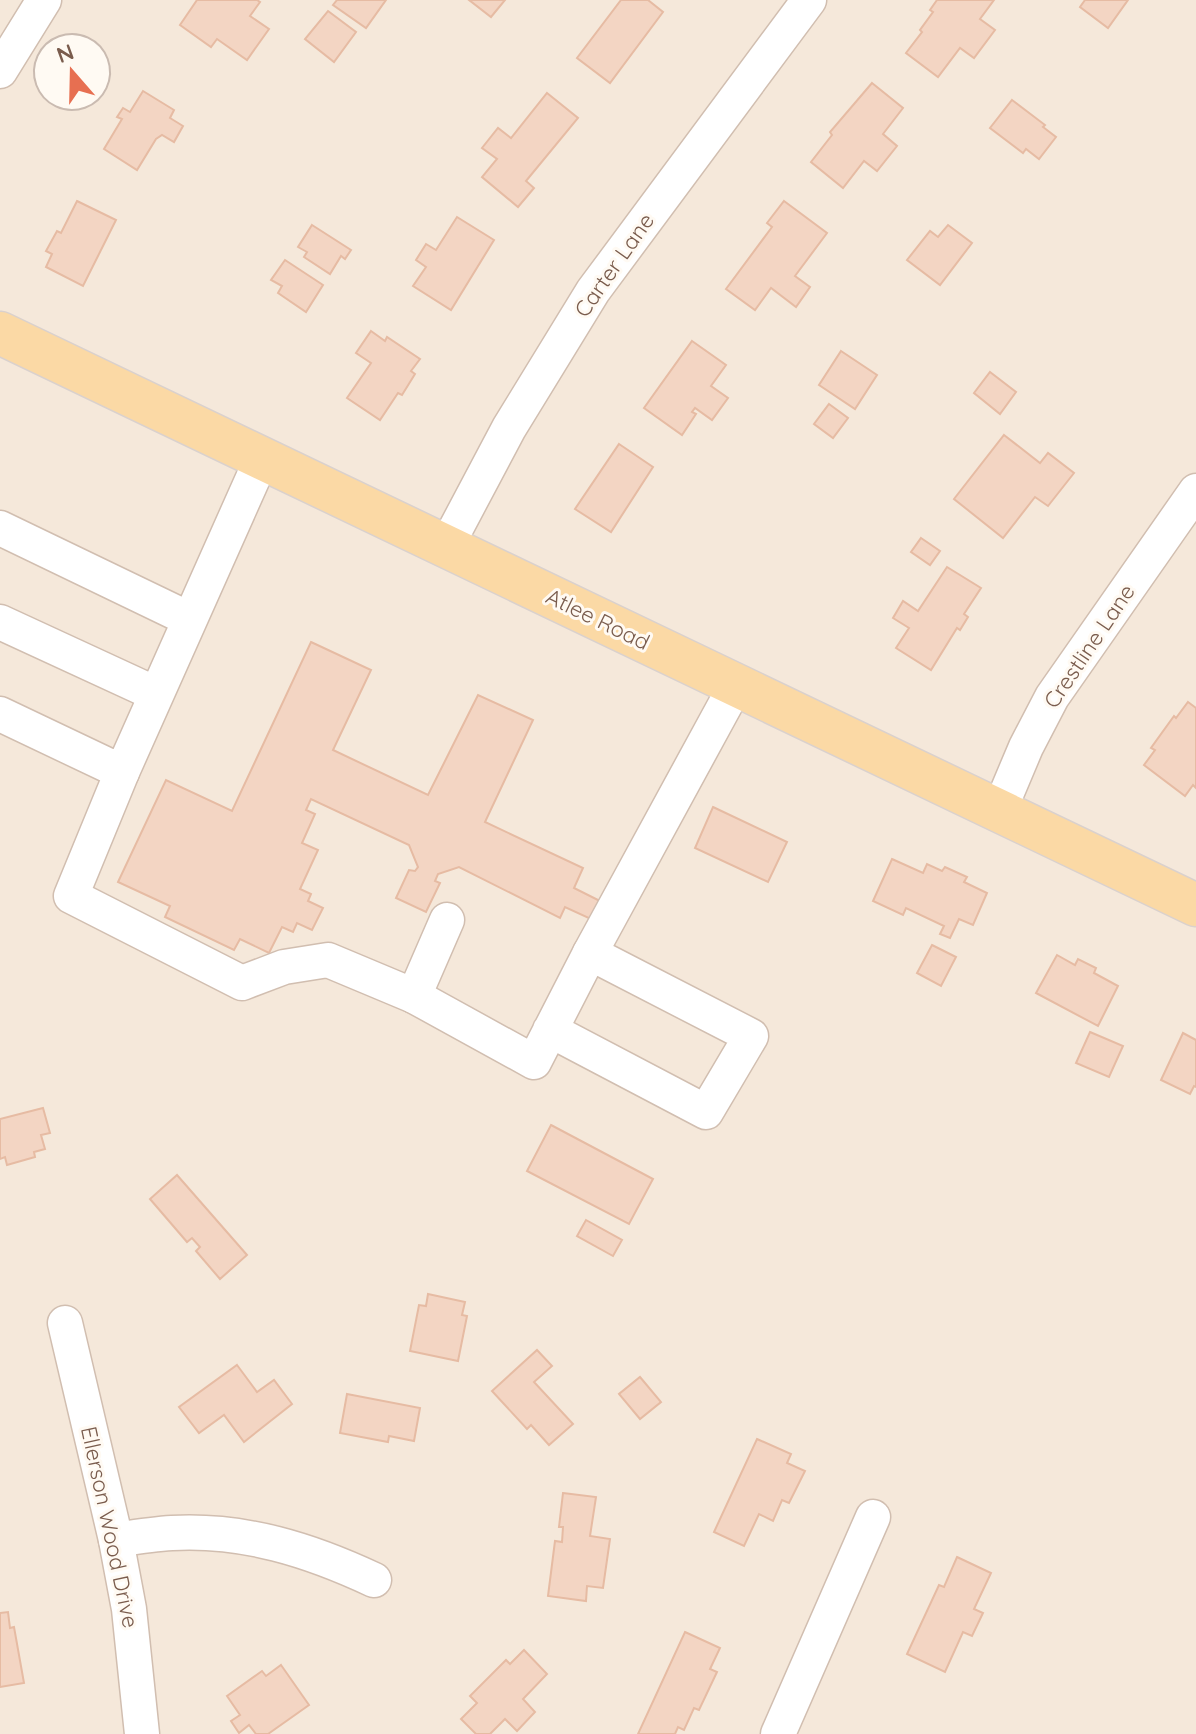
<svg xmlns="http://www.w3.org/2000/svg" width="1196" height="1734" font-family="Quicksand,sans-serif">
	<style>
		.residential { fill: #f5e8da; fill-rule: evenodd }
		.building { fill: #f3d5c3; stroke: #e6bba3; stroke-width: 2 }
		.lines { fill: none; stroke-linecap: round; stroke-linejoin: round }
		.minor-casing { stroke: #d1beb0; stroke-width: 37 }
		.major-casing { stroke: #dad1cd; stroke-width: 45 }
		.minor { stroke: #fff; stroke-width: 34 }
		.major { stroke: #fbd9a5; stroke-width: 42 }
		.labels { text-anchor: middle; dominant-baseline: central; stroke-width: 6; stroke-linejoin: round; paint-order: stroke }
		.street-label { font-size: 22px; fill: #7a5c4d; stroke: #fffaf3 }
	</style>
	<rect width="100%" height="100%" fill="#fdf6ec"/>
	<path class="residential" d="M0,0h1196v1734h-1196zM48,48h48v48h-48z"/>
	<g class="building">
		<polygon points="197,0 257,0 260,2 250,16 269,29 247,60 217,39 211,47 180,25"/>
		<polygon points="337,0 386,0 366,28 333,5"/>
		<polygon points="469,0 505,0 491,17"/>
		<polygon points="621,0 648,0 663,12 610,83 577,58"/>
		<polygon points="937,0 994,0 980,19 995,30 974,58 960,48 938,77 906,53 922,32 920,30 933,12 930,10"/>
		<polygon points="1085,0 1128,0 1108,28 1080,7"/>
		<polygon points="328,11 356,32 334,62 305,39"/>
		<polygon points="872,83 903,108 883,134 897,146 877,171 864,161 843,188 811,162 832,135 830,132"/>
		<polygon points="143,91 174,110 170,118 183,126 174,142 162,135 156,139 137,170 104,149 122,119 117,117 123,108 130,112"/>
		<polygon points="547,93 578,118 526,181 534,188 518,207 482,177 497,159 482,148 498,128 511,138"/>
		<polygon points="1012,100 1045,125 1043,127 1056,137 1039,159 1026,149 1023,153 990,128"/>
		<polygon points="77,201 116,220 83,286 46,267 52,254 46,251 57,231 61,233"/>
		<polygon points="784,201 827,233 795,276 810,287 796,307 771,288 755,310 726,289 772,227 767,223"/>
		<polygon points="457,217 494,240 451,310 413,286 426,267 416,260 426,244 436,250"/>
		<polygon points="312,225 351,250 345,259 341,256 330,274 304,257 307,252 298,247"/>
		<polygon points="948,225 972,243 940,285 907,260 930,231 938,237"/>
		<polygon points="285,260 323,285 306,312 278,293 282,286 271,280"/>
		<polygon points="371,331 385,341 387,337 420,359 411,371 415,374 402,395 398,393 380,420 347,398 371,363 356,353"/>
		<polygon points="692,341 726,365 711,386 728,398 712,420 695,408 692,412 696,414 682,435 644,408"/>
		<polygon points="841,351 877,375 855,409 819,385"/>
		<polygon points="990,372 1016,392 1000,414 974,393"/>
		<polygon points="829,404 848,418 833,438 814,424"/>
		<polygon points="1004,435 1040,463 1048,453 1074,473 1048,506 1035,497 1003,538 954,499"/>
		<polygon points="619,444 653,467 611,532 575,509"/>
		<polygon points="921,538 940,551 930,565 911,552"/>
		<polygon points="947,567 981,588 964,614 968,617 960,630 957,628 931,670 896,648 909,628 893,618 903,601 918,611"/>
		<polygon points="311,642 371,670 333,750 428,795 478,695 533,720 485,822 583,868 574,888 602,902 593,920 565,907 560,918 459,867 438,874 435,881 440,883 426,912 396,898 409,870 415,871 418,867 409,845 311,799 306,810 315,814 302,843 318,850 300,889 311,894 308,901 323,908 312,930 297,923 293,932 282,927 269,953 240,939 234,950 165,917 170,906 118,882 166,780 232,811"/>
		<polygon points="1188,702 1196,708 1196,788 1193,785 1185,796 1144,765 1155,750 1151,748 1174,716 1176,718"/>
		<polygon points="713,807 787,842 768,882 695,848"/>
		<polygon points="892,859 923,873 927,864 942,871 945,867 967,877 964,882 987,893 973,925 959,919 950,938 940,934 944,926 906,908 903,915 873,901"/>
		<polygon points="932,945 956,957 941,986 917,973"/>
		<polygon points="1057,955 1075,965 1078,959 1096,968 1094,973 1118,986 1098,1026 1036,993"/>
		<polygon points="1090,1032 1123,1046 1109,1077 1076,1063"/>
		<polygon points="1183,1033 1196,1040 1196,1087 1194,1086 1190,1094 1161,1080"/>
		<polygon points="43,1108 50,1133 41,1135 45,1149 34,1152 35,1157 7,1165 5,1157 0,1159 0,1119"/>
		<polygon points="551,1125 653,1179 629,1224 527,1171"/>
		<polygon points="177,1175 247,1255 220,1279 196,1251 200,1247 192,1238 187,1242 150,1199"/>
		<polygon points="586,1220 622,1240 613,1256 577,1236"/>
		<polygon points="428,1294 465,1302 462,1315 467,1316 458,1361 410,1351 419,1305 426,1306"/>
		<polygon points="537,1350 552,1366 534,1382 573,1424 549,1445 531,1425 527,1429 492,1391"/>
		<polygon points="237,1365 257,1392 274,1380 292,1404 244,1442 224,1415 199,1433 179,1407"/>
		<polygon points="640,1377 661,1402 640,1419 619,1394"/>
		<polygon points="347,1394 420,1408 414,1441 389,1436 388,1442 340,1433"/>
		<polygon points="757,1439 791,1454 787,1463 805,1471 789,1503 782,1500 773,1521 759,1514 744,1546 714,1532"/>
		<polygon points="563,1493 596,1497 590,1536 610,1539 603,1588 587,1586 586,1601 548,1596 555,1541 562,1542 563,1527 559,1527"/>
		<polygon points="957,1557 991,1573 974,1609 983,1613 972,1636 963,1632 945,1672 907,1654 939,1585 944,1587"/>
		<polygon points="8,1612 10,1628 14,1627 24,1683 0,1687 0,1613"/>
		<polygon points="685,1632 720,1648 710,1669 717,1672 699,1710 694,1708 684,1730 678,1727 675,1734 638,1734"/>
		<polygon points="524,1650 547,1674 523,1699 535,1712 517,1731 505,1719 490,1734 476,1734 461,1719 477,1703 470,1696 506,1660 510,1664"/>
		<polygon points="281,1665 309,1705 268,1734 256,1734 249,1725 239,1733 231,1721 240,1715 227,1696 262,1671 266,1676"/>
	</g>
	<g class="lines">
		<defs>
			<g id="minor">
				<polyline points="0,71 44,0"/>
				<polyline points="0,528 189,619"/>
				<polyline points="446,547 509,428 593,291 809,0"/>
				<polyline points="0,622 156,694"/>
				<polyline points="0,714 122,772 262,458"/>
				<polyline points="122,772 71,896 242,983 284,967 328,960 414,996 447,920"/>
				<polyline points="999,811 1026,747 1052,697 1196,491"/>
				<polyline points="590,953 736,685"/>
				<polyline points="414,996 534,1062 590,953 751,1036 706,1112 550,1030"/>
				<polyline points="65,1323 116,1540 129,1609 142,1734"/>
				<path d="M116,1540c19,-3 37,-6 56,-7 72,-4 138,17 202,47"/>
				<polyline points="778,1734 873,1517"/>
			</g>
			<polyline id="major" points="0,333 1196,905"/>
		</defs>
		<use href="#minor" class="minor-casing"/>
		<use href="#major" class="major-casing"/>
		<use href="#minor" class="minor"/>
		<use href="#major" class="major"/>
	</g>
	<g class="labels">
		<g class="street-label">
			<text transform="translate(614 265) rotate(-55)">Carter Lane</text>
			<text transform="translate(598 619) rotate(26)">Atlee Road</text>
			<text transform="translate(1089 646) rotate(-56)">Crestline Lane</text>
			<text transform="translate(110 1527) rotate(78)">Ellerson Wood Drive</text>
		</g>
	</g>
	<g transform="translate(72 72) rotate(340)"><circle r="38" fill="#fffaf3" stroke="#cabbb1" stroke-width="2"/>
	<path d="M0-6L14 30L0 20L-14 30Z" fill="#e76f51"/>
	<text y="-12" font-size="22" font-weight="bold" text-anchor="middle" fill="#7a5c4d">N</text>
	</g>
</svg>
